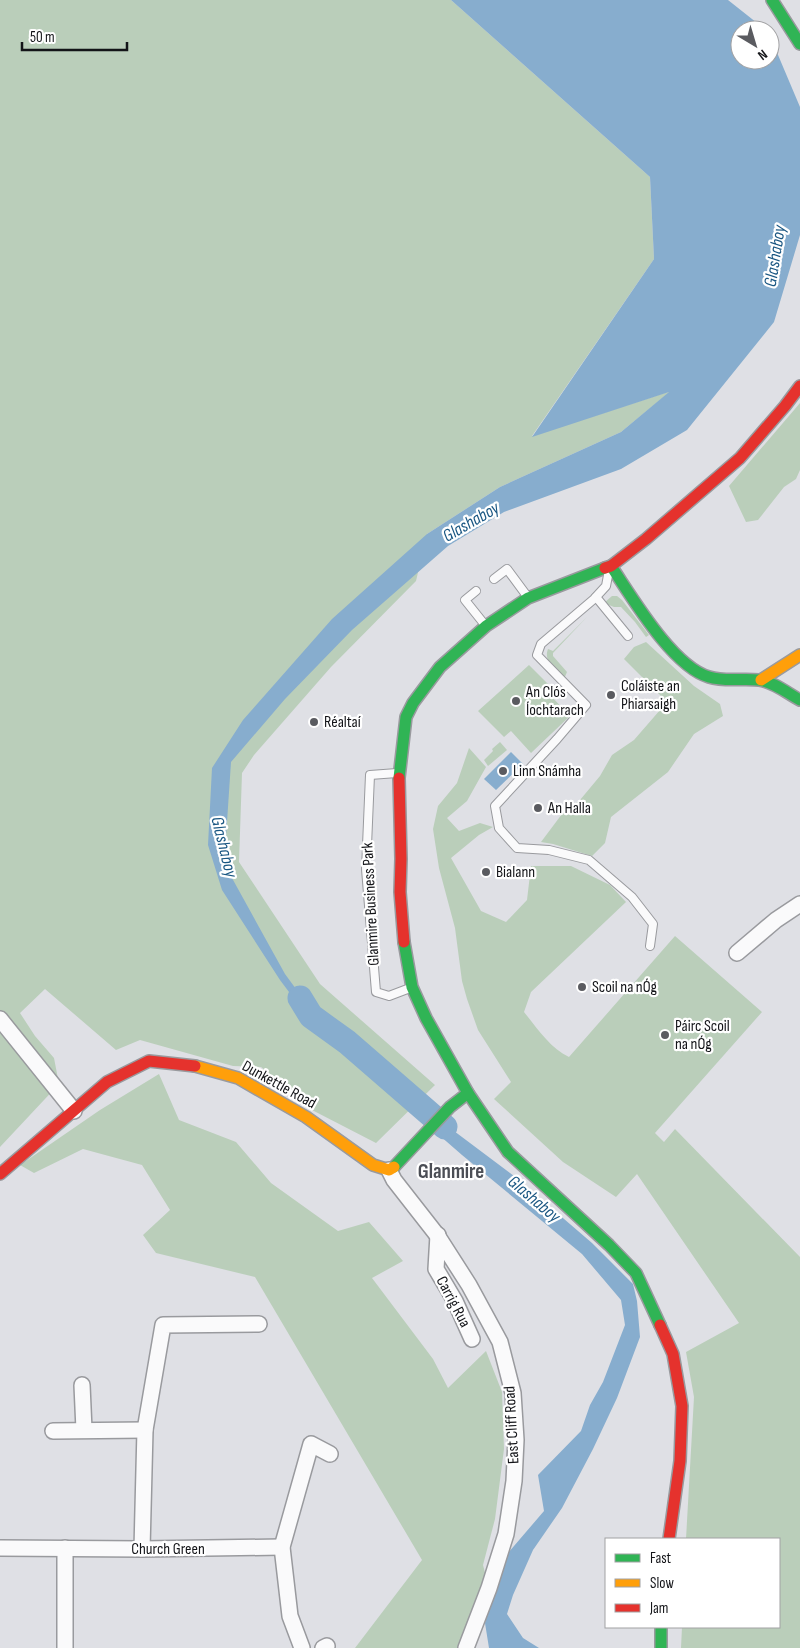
<svg xmlns="http://www.w3.org/2000/svg" width="800" height="1648" font-family="'Sofia Sans Condensed',sans-serif">
	<style>
		.green { fill: #baceba }
		.water { fill: #87adce }
		.lines { fill: none; stroke-linecap: round; stroke-linejoin: round }
		.river { stroke: #87adce; stroke-width: 25 }
		.lane-casing { stroke: #999a9e; stroke-width: 10 }
		.street-casing { stroke: #999a9e; stroke-width: 18 }
		.fast-casing { stroke: #999a9e; stroke-width: 14 }
		.slow-casing { stroke: #999a9e; stroke-width: 14 }
		.jam-casing { stroke: #999a9e; stroke-width: 14 }
		.lane { stroke: #fafafb; stroke-width: 8 }
		.street { stroke: #fafafb; stroke-width: 15 }
		.fast { stroke: #30b455; stroke-width: 11 }
		.slow { stroke: #ff9f0a; stroke-width: 11 }
		.jam { stroke: #e5322d; stroke-width: 11 }
		.poi-dot { fill: #5a5b60; stroke: #fff; stroke-width: 2 }
		.labels { text-anchor: middle; dominant-baseline: central; stroke-width: 4.5; stroke-linejoin: round; paint-order: stroke }
		.poi-label { font-size: 16px; fill: #131418; stroke: #fff; text-anchor: start }
		.street-label { font-size: 16px; fill: #131418; stroke: #fff }
		.water-label { font-size: 18px; font-style: italic; fill: #195682; stroke: #fff }
		.district-label { font-size: 21px; font-weight: bold; fill: #4b4e55; stroke: #fff }
	</style>
	<rect width="100%" height="100%" fill="#dfe0e5"/>
	<g class="green">
		<polygon points="0,0 451,0 650,177 654,259 532,436 671,391 621,432 500,487 427,534 416,581 331,667 254,755 242,773 239,862 320,984 435,1085 376,1143 312,1110 261,1067 233,1066 140,1040 116,1050 45,989 20,1013 35,1036 54,1058 59,1084 0,1147"/>
		<polygon points="800,403 800,470 796,479 784,487 758,520 746,522 729,486"/>
		<polygon points="612,596 617,596 622,600 649,635 646,637 635,622 621,607 614,607 604,603"/>
		<path d="M587,617l-34,36v3l14,16 -3,7c-8,-8 -21,-18 -16,-30l5,2z"/>
		<polygon points="646,642 694,686 720,704 723,716 694,734 668,772 611,817 605,843 592,856 553,844 541,842 562,814 580,800 600,776 612,755 634,740 667,702 624,659 634,647"/>
		<polygon points="529,665 555,691 550,695 570,716 531,753 511,731 504,737 478,711"/>
		<polygon points="500,742 507,750 488,766 484,760 493,751 492,749"/>
		<path d="M469,748l17,19 -19,34 -20,17 12,13 21,-8 13,4 -14,8 -28,23 30,53 25,11 21,-22 4,-34h40l39,19 16,17 -95,90 -7,20c13,16 26,36 45,45l106,-121 87,76 -107,121 9,9 11,-13 125,128v391h-119l1,-21h97v-88h-93l8,-142 -8,-45 53,-29 -102,-149 -21,23 -53,-35 -69,-63 17,-17 -33,-52 -11,-31 -5,-18 -7,-53 -16,-60 -6,-39 5,-23 19,-23z"/>
		<polygon points="159,1074 179,1120 236,1142 271,1183 338,1231 369,1222 403,1261 372,1278 433,1359 448,1388 486,1351 502,1392 504,1449 495,1519 483,1565 489,1588 467,1648 355,1648 422,1560 255,1277 156,1253 143,1235 170,1210 142,1165 83,1149 34,1173 20,1165 100,1110"/>
	</g>
	<g class="water">
		<polygon points="451,0 728,0 766,30 740,30 740,60 770,60 770,36 800,107 800,235 774,322 687,430 621,469 504,512 448,546 352,630 285,699 231,762 226,837 227,869 285,974 321,1023 418,1104 514,1176 592,1243 633,1284 637,1301 640,1337 617,1398 593,1449 562,1508 533,1550 513,1595 507,1614 523,1638 539,1648 489,1648 485,1623 491,1600 508,1553 544,1511 538,1475 581,1431 590,1405 603,1382 625,1325 621,1300 582,1254 462,1155 316,1028 280,980 222,890 208,845 212,768 243,720 332,619 427,534 500,487 621,432 669,392 532,437 654,259 650,177"/>
		<polygon points="511,752 523,764 496,790 484,779"/>
	</g>
	<g class="lines">
		<polyline class="river" points="300,998 311,1016 347,1042 445,1127"/>
		<defs>
			<g id="lane">
				<polyline points="609,570 606,586 594,599 541,644 537,655 586,705 557,739 495,806 499,828 517,848 549,850 589,860 632,897 653,924 650,946"/>
				<polyline points="494,579 507,569 527,596"/>
				<polyline points="476,591 465,600 485,625"/>
				<polyline points="596,597 628,636"/>
				<polyline points="397,773 370,775 366,869 376,992 389,996 410,988"/>
			</g>
			<g id="street">
				<polyline points="737,953 776,920 800,904"/>
				<polyline points="0,1019 74,1111"/>
				<polyline points="389,1170 394,1180 437,1235 469,1285 500,1342 513,1393 516,1440 514,1481 506,1534 489,1588 466,1648"/>
				<polyline points="438,1235 436,1269 455,1301 472,1339"/>
				<polyline points="82,1385 84,1430"/>
				<polyline points="53,1431 145,1430"/>
				<polyline points="0,1548 142,1549 282,1547"/>
				<polyline points="142,1549 145,1430 163,1325 259,1324"/>
				<polyline points="65,1648 65,1548"/>
				<polyline points="302,1648 290,1616 282,1547 311,1444 330,1454"/>
				<polyline points="323,1648 327,1646"/>
			</g>
			<g id="fast">
				<polyline points="772,0 800,44"/>
				<path d="M611,566c21,31 61,100 98,111 16,5 33,1 50,3 15,2 28,13 41,20"/>
				<polyline points="399,778 406,717 413,703 440,667 486,626 528,598 605,568"/>
				<polyline points="404,942 412,987 426,1018 468,1093 508,1152 609,1245 636,1273 660,1325"/>
				<polyline points="394,1167 450,1107 468,1093"/>
				<polyline points="661,1627 661,1648"/>
			</g>
			<g id="slow">
				<polyline points="761,680 800,655"/>
				<polyline points="195,1066 238,1078 306,1117 373,1165 389,1170 394,1167"/>
			</g>
			<g id="jam">
				<polyline points="605,568 611,566 646,539 740,458 785,406 800,386"/>
				<polyline points="399,778 401,859 400,892 404,942"/>
				<polyline points="0,1174 107,1082 149,1061 195,1066"/>
				<polyline points="660,1325 673,1354 682,1406 680,1461 669,1539"/>
			</g>
		</defs>
		<use href="#lane" class="lane-casing"/>
		<use href="#street" class="street-casing"/>
		<use href="#fast" class="fast-casing"/>
		<use href="#slow" class="slow-casing"/>
		<use href="#jam" class="jam-casing"/>
		<use href="#lane" class="lane"/>
		<use href="#street" class="street"/>
		<use href="#fast" class="fast"/>
		<use href="#slow" class="slow"/>
		<use href="#jam" class="jam"/>
	</g>
	<g class="poi-dot">
		<circle cx="611" cy="695" r="5"/>
		<circle cx="516" cy="701" r="5"/>
		<circle cx="314" cy="722" r="5"/>
		<circle cx="503" cy="771" r="5"/>
		<circle cx="538" cy="808" r="5"/>
		<circle cx="486" cy="872" r="5"/>
		<circle cx="582" cy="987" r="5"/>
		<circle cx="665" cy="1035" r="5"/>
	</g>
	<g class="labels">
		<g class="poi-label">
			<text x="621" y="686">Coláiste an<tspan x="621" dy="18">Phiarsaigh</tspan></text>
			<text x="526" y="692">An Clós<tspan x="526" dy="18">Íochtarach</tspan></text>
			<text x="324" y="722">Réaltaí</text>
			<text x="513" y="771">Linn Snámha</text>
			<text x="548" y="808">An Halla</text>
			<text x="496" y="872">Bialann</text>
			<text x="592" y="987">Scoil na nÓg</text>
			<text x="675" y="1026">Páirc Scoil<tspan x="675" dy="18">na nÓg</tspan></text>
		</g>
		<g class="street-label">
			<text transform="translate(371 904) rotate(-93)">Glanmire Business Park</text>
			<text transform="translate(279 1085) rotate(29)">Dunkettle Road</text>
			<text transform="translate(453 1302) rotate(62)">Carrig Rua</text>
			<text transform="translate(512 1425) rotate(-93)">East Cliff Road</text>
			<text x="168" y="1549">Church Green</text>
		</g>
		<g class="water-label">
			<text transform="translate(775 256) rotate(-81)">Glashaboy</text>
			<text transform="translate(471 522) rotate(-30)">Glashaboy</text>
			<text transform="translate(224 847) rotate(76)">Glashaboy</text>
			<text transform="translate(534 1199) rotate(40)">Glashaboy</text>
		</g>
		<g class="district-label">
			<text x="451" y="1171">Glanmire</text>
		</g>
	</g>
	<rect x="605" y="1538" width="175" height="90" fill="#ffffff" stroke="#a1a1a3"/>
	<rect x="615" y="1554" width="25" height="8" fill="#30b455" stroke="#a1a1a3"/>
	<text x="650" y="1563" font-size="15" fill="#131418">Fast</text>
	<rect x="615" y="1579" width="25" height="8" fill="#ff9f0a" stroke="#a1a1a3"/>
	<text x="650" y="1588" font-size="15" fill="#131418">Slow</text>
	<rect x="615" y="1604" width="25" height="8" fill="#e5322d" stroke="#a1a1a3"/>
	<text x="650" y="1613" font-size="15" fill="#131418">Jam</text>
	<g transform="translate(755 45) rotate(142)"><circle r="24" fill="#ffffff" stroke="#a1a1a3"/>
	<path d="M0-4L9 19L0 12L-9 19Z" fill="#5a5b60"/>
	<text y="-8" font-size="14" font-weight="bold" text-anchor="middle" fill="#131418">N</text>
	</g>
	<path d="M22 42v8h105v-8" fill="none" stroke="#131418" stroke-width="2.5"/>
	<text x="30" y="42" font-size="15" fill="#131418" stroke="#ffffff" stroke-width="4" paint-order="stroke">50 m</text>
</svg>
